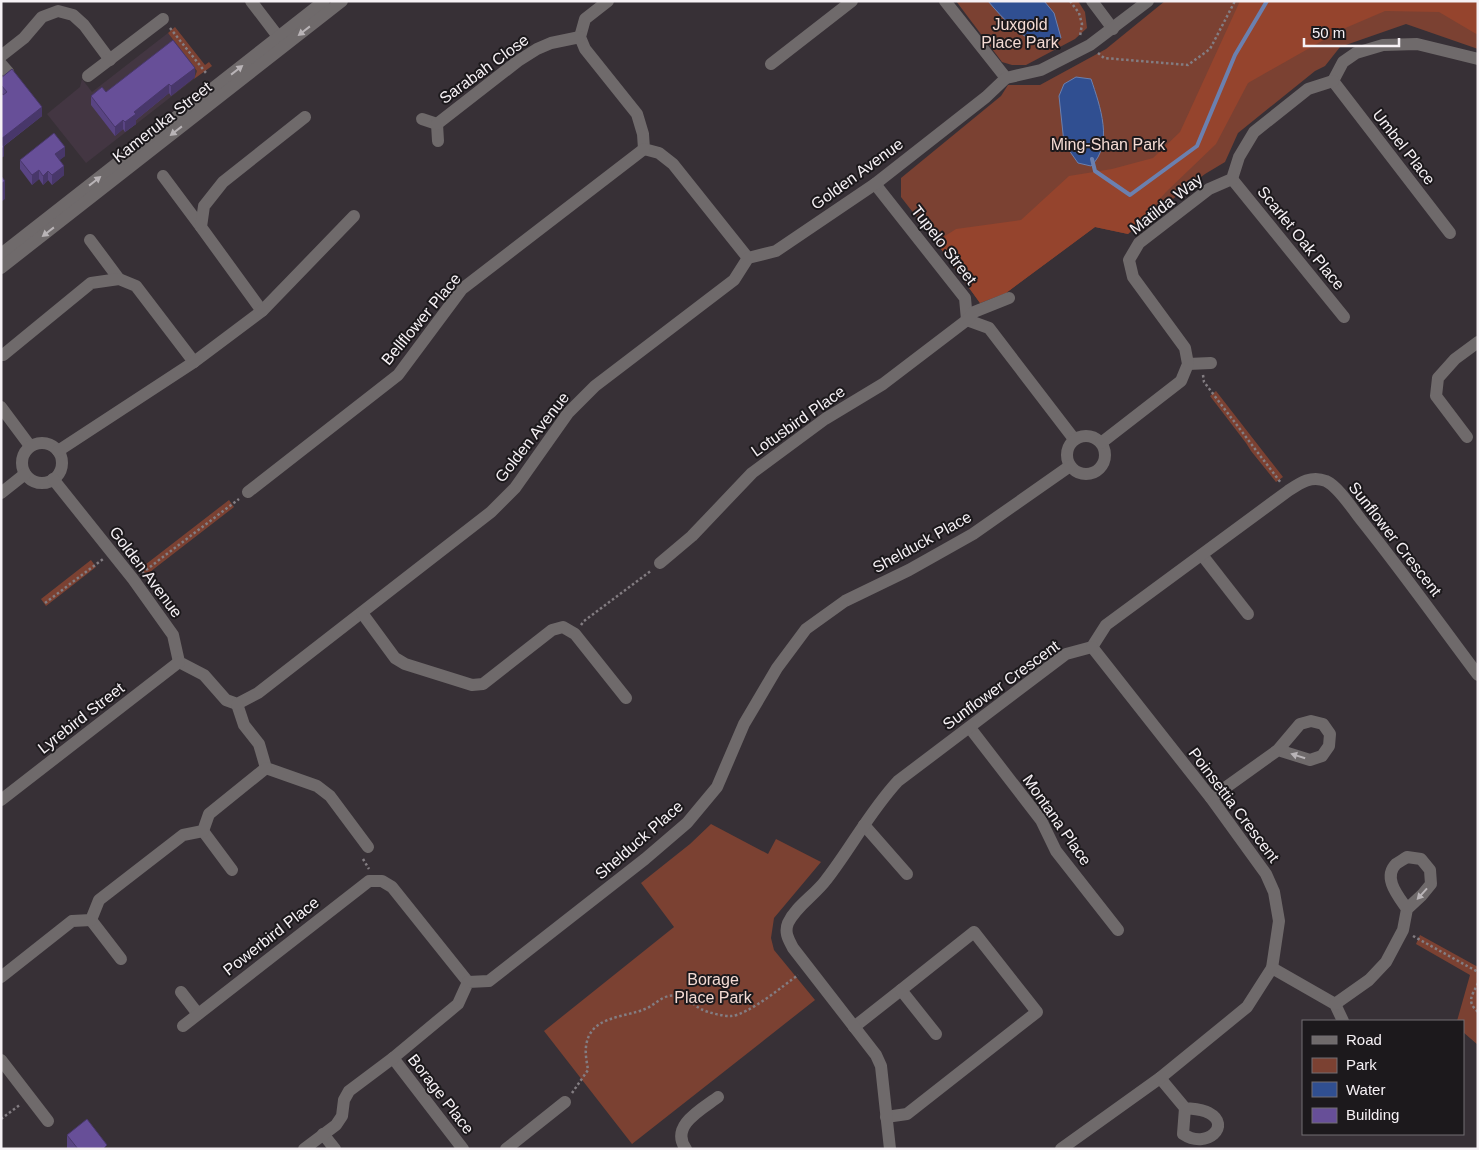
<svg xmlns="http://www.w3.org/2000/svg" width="1479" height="1150" font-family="Arial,sans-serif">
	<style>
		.built { fill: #433642 }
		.green { fill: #7b4132 }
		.forest { fill: #95442d }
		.water { fill: #304f91; stroke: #6b80af }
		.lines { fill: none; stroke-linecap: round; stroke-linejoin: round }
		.stream { stroke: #6b80af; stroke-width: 4 }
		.path { stroke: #837d82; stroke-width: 2.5; stroke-dasharray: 2.5 2.5; stroke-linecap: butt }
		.minor { stroke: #6f6a6b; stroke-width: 12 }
		.wall { fill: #594483 }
		.shaded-wall { fill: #48376a }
		.building { fill: #674f98; stroke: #48376a }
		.oneway { fill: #b9b4b7 }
		.labels { text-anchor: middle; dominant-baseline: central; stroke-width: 4; stroke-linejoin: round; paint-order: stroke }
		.park-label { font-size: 16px; fill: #f4dbd4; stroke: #1c191c }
		.street-label { font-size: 16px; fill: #f6f1f5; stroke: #1c191c }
	</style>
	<rect width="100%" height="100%" fill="#373036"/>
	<polygon class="built" points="168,33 197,71 194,79 86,163 47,114 80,87 82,79 92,92"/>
	<g class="green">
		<polygon points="956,1 1078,1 1085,12 1087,28 1075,39 1026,65 1012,65 1002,62"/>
		<polygon points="1165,1 1478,1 1478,49 1406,24 1340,47 1325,66 1315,71 1238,133 1225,162 1205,174 1128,234 1095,227 1006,293 980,303 936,242 901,197 901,178 1001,96 1008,85 1040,85 1106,49"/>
		<polygon points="175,27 205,65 209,62 212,66 194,79 197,71 168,33"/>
		<polygon points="1216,391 1283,477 1276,482 1251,451 1246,443 1210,396"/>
		<polygon points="229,500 234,507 146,575 141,568"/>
		<polygon points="91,560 96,567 46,606 41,599"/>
		<polygon points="711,824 768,854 776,839 821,862 774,918 771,938 774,950 815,1000 632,1144 544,1031 674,927 641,883 690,844"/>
		<polygon points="1420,935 1478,967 1478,1045 1463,1032 1463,1021 1457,1021 1470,975 1416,944"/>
	</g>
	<polygon class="forest" points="1240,1 1478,1 1478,35 1439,12 1385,11 1343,29 1248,83 1216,144 1166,192 1128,234 1095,227 1006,293 980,303 936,242 956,229 1021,220 1069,176 1112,169 1153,158 1180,132"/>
	<g class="water">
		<path d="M988,1h56l10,12 7,25 -16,8c-24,-8 -41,-26 -57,-45z"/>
		<path d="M1076,77l15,2c9,27 23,65 0,87l-13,-3 -14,-20 -5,-47 5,-12z"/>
	</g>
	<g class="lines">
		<polyline class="stream" points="1092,159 1095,171 1130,195 1197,146 1235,55 1267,1"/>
		<g class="path">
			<polyline points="1070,1 1079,13 1082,24 1080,36"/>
			<polyline points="170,28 206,73"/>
			<polyline points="1098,53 1104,58 1188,65 1210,49 1235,1"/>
			<polyline points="1203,375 1204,382 1281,483"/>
			<polyline points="142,573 239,499"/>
			<polyline points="45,603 103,559"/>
			<polyline points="581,625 584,621 652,570"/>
			<polyline points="363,859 369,869"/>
			<polyline points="1413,936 1478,972"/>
			<path d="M1478,983c-6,13 -12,18 0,29"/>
			<path d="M572,1093l16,-23c-1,-7 -3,-16 -2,-23 3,-31 37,-29 59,-38 12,-5 18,-16 34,-13 9,1 14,9 22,13 8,4 21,7 30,7 17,-1 52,-30 67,-41"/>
			<polyline points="1,1119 21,1104"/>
		</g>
		<g class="minor">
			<polyline points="251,1 283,43"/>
			<polyline points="608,1 585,19 580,37 585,49 637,114 643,134 644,149 659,153 673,164 748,258"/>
			<polyline points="945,1 1006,78"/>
			<polyline points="1092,1 1113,29"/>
			<polyline points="1,56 24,38 42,17 58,11 73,15 84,25 110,60"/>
			<polyline points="1,64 8,72"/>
			<polyline points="771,64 852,1"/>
			<polyline points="88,76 163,19"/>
			<polyline points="1333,81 1450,233"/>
			<polyline points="1333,81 1343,62 1356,53 1383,45 1417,44 1478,59"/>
			<polyline points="422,119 437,124 438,141"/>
			<polyline points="437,124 518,61 537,49 551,43 580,37"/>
			<polyline points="163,176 201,227"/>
			<polyline points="1232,179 1344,317"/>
			<polyline points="875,184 965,298 967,320 989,328 1074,439"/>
			<polyline points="90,240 119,279"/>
			<polyline points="1,254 324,1"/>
			<polyline points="1,268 342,1"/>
			<polyline points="262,311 201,227 204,206 223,182 305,117"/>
			<polyline points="3,355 91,283 119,279 136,286 194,362"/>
			<polyline points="1188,364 1211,363"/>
			<polyline points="1,407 30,446"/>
			<circle cx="1086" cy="455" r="19"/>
			<polyline points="1467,437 1436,396 1438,378 1455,359 1478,342"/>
			<polyline points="1101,443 1181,381 1188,364 1185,348 1133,277 1129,260 1139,243 1209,189 1232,179 1239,157 1254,132 1308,89 1333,81"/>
			<circle cx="42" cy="463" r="20"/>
			<polyline points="58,451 194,362 262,311 354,216"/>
			<polyline points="53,479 133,579 173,635 179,662 204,675 226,700 237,704 258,693 491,512 515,488 568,413 595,386 734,280 748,258 776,251 875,184 986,97 1006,78 1041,70 1090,45 1148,1"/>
			<polyline points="248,492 398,375 462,289 644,149"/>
			<polyline points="1,493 25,474"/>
			<polyline points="1202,555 1248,614"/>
			<polyline points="660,563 692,536 752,473 825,419 883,384 967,320 974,312 1009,298"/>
			<polyline points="362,613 395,658 405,664 472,685 483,684 552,630 563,627 575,634 626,698"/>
			<polyline points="237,704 244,725 259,744 266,768 317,786 330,796 368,847"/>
			<polyline points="970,728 1041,820 1056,851 1118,930"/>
			<polyline points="1211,798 1278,750 1300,724 1311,721 1323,724 1330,734 1329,746 1322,756 1310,760 1278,750"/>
			<polyline points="1,800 179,662"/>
			<polyline points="864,825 907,874"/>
			<polyline points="203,831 232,870"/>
			<polyline points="91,920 121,959"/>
			<polyline points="1272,968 1335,1004 1343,1021"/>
			<polyline points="1,977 72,921 91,920 99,900 183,835 203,831 209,814 266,768"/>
			<polyline points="181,992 198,1014"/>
			<path d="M1335,1004l34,-24 17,-18 17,-32 4,-21 15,-14 9,-11 -1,-14 -9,-11 -14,-2c-3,2 -8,5 -11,7 -14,14 3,33 11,45"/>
			<polyline points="183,1026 369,881 382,881 392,887 468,982"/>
			<polyline points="854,1027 901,990"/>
			<polyline points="393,1058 463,1149"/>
			<polyline points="1,1060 48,1121"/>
			<path d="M1160,1078l25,30c8,1 17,1 24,5 23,12 -2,37 -26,21l2,-26"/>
			<polyline points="886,1117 907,1114 1037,1012 974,932 901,990 936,1034"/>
			<polyline points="323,1134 335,1149"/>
			<polyline points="304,1149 336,1125 342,1116 344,1100 349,1091 393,1058 458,1004 468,982 489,981 645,859 687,823 717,787 744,724 777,668 806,629 845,601 909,570 973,534 1070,466"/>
			<polyline points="506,1149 565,1102"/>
			<path d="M686,1149c-17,-23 16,-40 32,-52"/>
			<path d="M890,1149l-9,-83 -5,-11 -83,-107c-4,-8 -9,-15 -5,-25 8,-17 27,-28 38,-43 25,-32 44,-69 72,-99l168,-127 26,-7 14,-22 182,-134c12,-8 23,-16 38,-10 13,6 27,29 36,40 40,50 77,102 116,154"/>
			<polyline points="1061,1149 1160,1078 1247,1007 1272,968 1279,921 1274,892 1266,874 1211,798 1092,647"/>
		</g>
	</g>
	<g class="wall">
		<polygon points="195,77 171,96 169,93 136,120 136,124 125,132 123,129 115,136 91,105 91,96 106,92"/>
		<polygon points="1,78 42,116 4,146 4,156 1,158"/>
		<polygon points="65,156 59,160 64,175 52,185 48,180 43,185 39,179 32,185 20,169 20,160"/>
		<polygon points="67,1135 107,1149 67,1149"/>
	</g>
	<g class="shaded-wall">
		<polygon points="195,68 195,77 171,96 171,86"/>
		<polygon points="169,84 169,93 136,120 136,124 125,132 125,122 134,112"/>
		<polygon points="42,107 42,116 1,148 1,139"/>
		<polygon points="123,120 123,129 115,136 115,127"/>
		<polygon points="4,147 4,156 1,158 1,149"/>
		<polygon points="65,147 65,156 55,164 55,154"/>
		<polygon points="64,166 64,175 52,185 52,175"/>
		<polygon points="39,170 39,179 32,185 32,175"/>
		<polygon points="48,171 48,180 43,185 43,176"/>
		<polygon points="5,181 5,199 1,202 1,184"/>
	</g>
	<g class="building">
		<polygon points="173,40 195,68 171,86 169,84 134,112 136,114 125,122 123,120 115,127 91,96 102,87 106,92"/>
		<polygon points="12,69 42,107 1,139 1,92 3,95 7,92 1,85 1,78"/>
		<polygon points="54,133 65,147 55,154 64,166 52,175 48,171 43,176 39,170 32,175 20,160"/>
		<polygon points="1,143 4,147 1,149"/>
		<polygon points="1,176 5,181 1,184"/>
		<polygon points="87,1119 107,1145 104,1148 105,1149 78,1149 67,1135"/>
	</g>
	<defs><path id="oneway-solid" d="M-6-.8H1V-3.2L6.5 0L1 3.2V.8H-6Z" transform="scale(1.25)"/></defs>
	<g class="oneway">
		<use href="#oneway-solid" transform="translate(304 31) rotate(142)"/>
		<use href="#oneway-solid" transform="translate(237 70) rotate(-38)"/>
		<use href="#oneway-solid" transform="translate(176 131) rotate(142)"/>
		<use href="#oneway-solid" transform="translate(95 181) rotate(-38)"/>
		<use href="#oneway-solid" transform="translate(48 232) rotate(142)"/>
		<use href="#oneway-solid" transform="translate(1298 756) rotate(-163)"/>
		<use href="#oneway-solid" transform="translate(1422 894) rotate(132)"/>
	</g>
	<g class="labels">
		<g class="park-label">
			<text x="1020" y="24">Juxgold<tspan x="1020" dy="18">Place Park</tspan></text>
			<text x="1108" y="144">Ming-Shan Park</text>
			<text x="713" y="979">Borage<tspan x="713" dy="18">Place Park</tspan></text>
		</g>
		<g class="street-label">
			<text transform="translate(484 69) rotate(-36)">Sarabah Close</text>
			<text transform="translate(162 122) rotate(-38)">Kameruka Street</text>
			<text transform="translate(1404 147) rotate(52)">Umbel Place</text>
			<text transform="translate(857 174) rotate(-36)">Golden Avenue</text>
			<text transform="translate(1166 204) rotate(-38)">Matilda Way</text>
			<text transform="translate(1301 238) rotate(51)">Scarlet Oak Place</text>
			<text transform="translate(944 245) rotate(52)">Tupelo Street</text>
			<text transform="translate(421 319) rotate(-50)">Bellflower Place</text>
			<text transform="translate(798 421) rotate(-35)">Lotusbird Place</text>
			<text transform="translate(532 437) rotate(-52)">Golden Avenue</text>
			<text transform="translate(1395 539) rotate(52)">Sunflower Crescent</text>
			<text transform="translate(922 542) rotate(-29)">Shelduck Place</text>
			<text transform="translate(146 572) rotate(53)">Golden Avenue</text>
			<text transform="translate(1001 685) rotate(-36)">Sunflower Crescent</text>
			<text transform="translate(81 718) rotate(-38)">Lyrebird Street</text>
			<text transform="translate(1234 805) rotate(53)">Poinsettia Crescent</text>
			<text transform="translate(1057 820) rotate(55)">Montana Place</text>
			<text transform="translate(639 840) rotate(-41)">Shelduck Place</text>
			<text transform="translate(271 936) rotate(-38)">Powerbird Place</text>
			<text transform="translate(441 1094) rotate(52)">Borage Place</text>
		</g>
	</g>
	<rect width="1479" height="1150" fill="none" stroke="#f6f1f5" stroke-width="5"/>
	<rect x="1302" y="1020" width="162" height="115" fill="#1c191c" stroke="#736f73"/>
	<rect x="1312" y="1036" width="25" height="8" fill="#6f6a6b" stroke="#736f73"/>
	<text x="1346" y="1045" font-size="15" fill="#f6f1f5">Road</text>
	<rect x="1312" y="1058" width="25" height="15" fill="#7b4132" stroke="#736f73"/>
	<text x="1346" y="1070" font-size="15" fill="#f6f1f5">Park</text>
	<rect x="1312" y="1082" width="25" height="15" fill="#304f91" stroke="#736f73"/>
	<text x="1346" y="1095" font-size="15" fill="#f6f1f5">Water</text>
	<rect x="1312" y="1108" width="25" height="15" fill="#674f98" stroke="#736f73"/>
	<text x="1346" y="1120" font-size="15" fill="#f6f1f5">Building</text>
	<path d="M1304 38v8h95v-8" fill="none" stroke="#f6f1f5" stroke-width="2.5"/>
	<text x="1312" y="38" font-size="15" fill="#f6f1f5" stroke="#1c191c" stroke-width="4" paint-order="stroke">50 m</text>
</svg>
